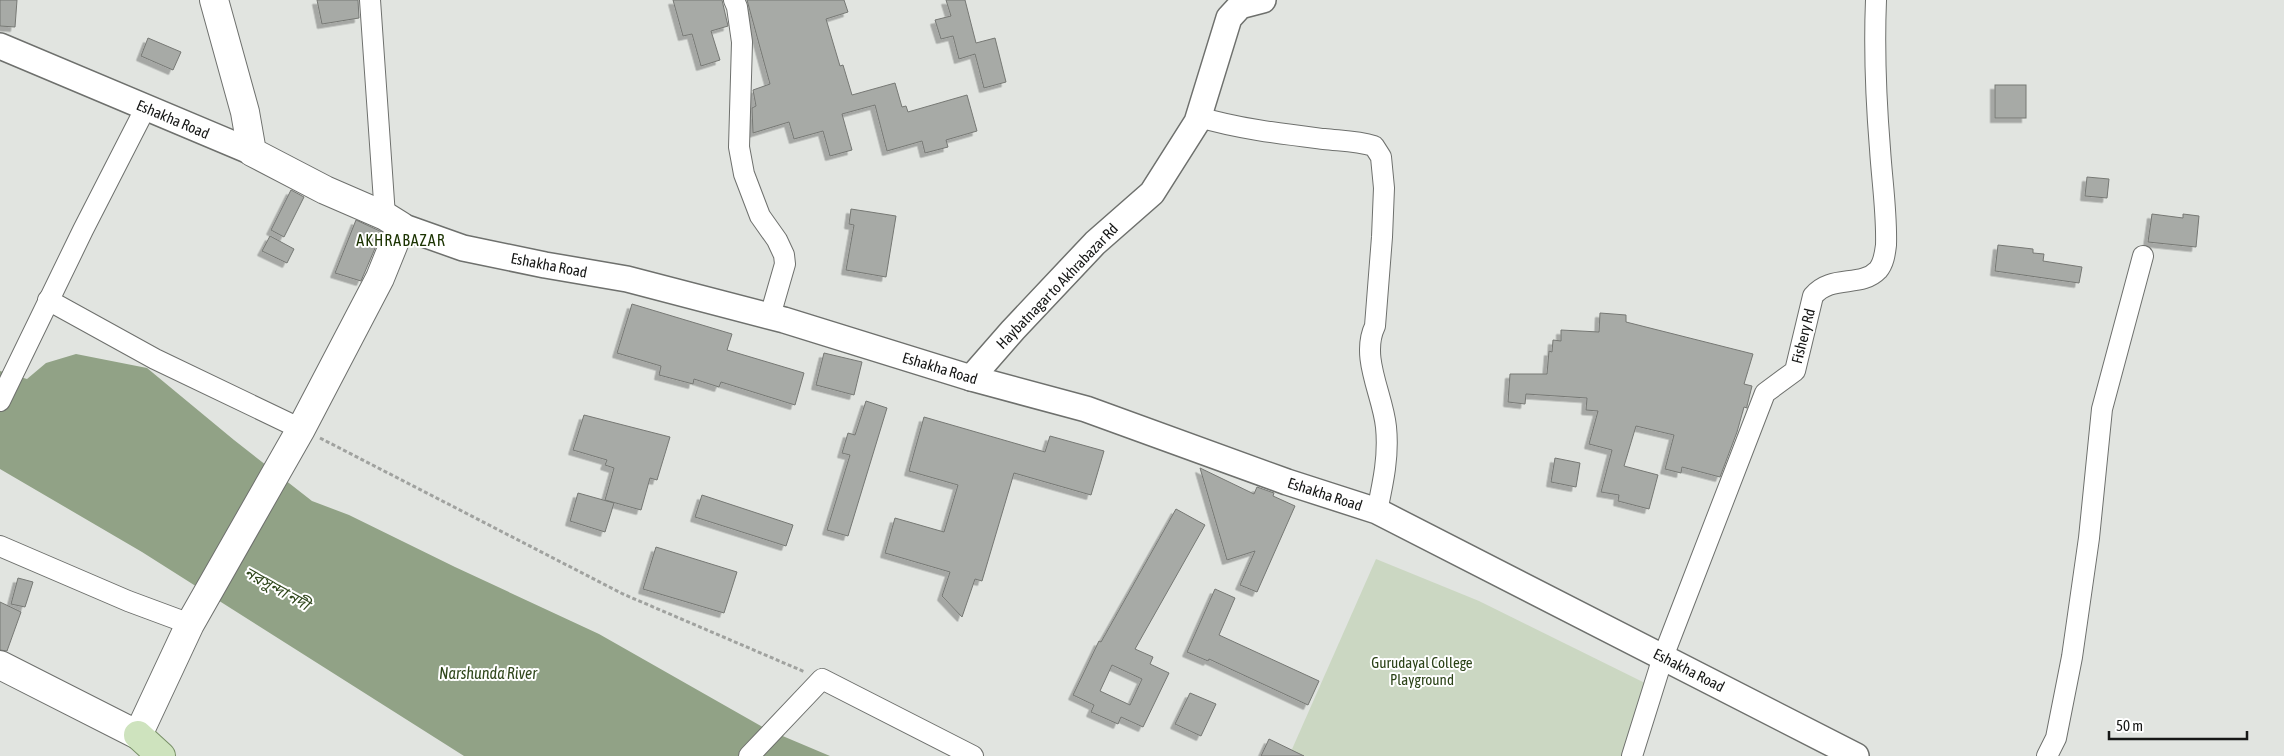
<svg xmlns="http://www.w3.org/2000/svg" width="2284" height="756" font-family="'Asap Condensed','Noto Sans Bengali',sans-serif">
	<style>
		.green { fill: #cbd7c2 }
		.water { fill: #91a286 }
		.building { fill: #a7aaa6; stroke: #767874; fill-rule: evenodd; filter: url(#shadow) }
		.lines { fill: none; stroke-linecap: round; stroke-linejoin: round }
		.minor-casing { stroke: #6e706d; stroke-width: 22 }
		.tertiary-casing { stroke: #6e706d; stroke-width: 28 }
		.secondary-casing { stroke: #6e706d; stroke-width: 30 }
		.primary-casing { stroke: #789067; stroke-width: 30 }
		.path { stroke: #a0a29f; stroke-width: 3; stroke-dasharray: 4 2.5; stroke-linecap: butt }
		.minor { stroke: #fff; stroke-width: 20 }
		.tertiary { stroke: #fff; stroke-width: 25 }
		.secondary { stroke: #fff; stroke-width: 28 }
		.primary { stroke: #cee3be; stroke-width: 28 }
		.labels { text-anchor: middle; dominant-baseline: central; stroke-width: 4; stroke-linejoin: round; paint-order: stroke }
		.street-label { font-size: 15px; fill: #161716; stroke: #fff }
		.park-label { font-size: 15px; fill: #2b4217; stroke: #fff }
		.neighbourhood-label { font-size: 16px; letter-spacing: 1px; fill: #1b3301; stroke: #fff }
		.water-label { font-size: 16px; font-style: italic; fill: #30471c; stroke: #fff }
	</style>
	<defs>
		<filter id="shadow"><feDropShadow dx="-4.5" dy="4.5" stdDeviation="0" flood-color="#0004"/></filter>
	</defs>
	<rect width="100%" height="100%" fill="#e1e4e0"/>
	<polygon class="green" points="1376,559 1479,601 1647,684 1624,756 1289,756"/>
	<polygon class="water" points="76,354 147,368 234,440 312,501 349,515 455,567 599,634 766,729 830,756 464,756 142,552 0,469 0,371 27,379 46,363"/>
	<g class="building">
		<polygon points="0,0 17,0 15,27 0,26"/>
		<polygon points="317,0 358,0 359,18 322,24"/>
		<polygon points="673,0 722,0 728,26 711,31 720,60 701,66 692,34 683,36"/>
		<polygon points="747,0 844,0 848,12 826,19 840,66 843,65 852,95 895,83 902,107 906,106 908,112 967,95 977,131 946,140 948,147 925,153 922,141 887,151 875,105 842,114 852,150 830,156 823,131 794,139 789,122 753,133 752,108 756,106 753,90 770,84"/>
		<polygon points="946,0 965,0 976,43 995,38 1006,82 984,88 975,54 959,59 953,36 941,39 935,20 951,16"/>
		<polygon points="148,38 181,52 173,70 141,56"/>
		<rect x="1995" y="85" width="31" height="33"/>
		<polygon points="2087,177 2109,179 2107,198 2085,196"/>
		<polygon points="291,190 304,197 284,237 271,230"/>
		<polygon points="851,209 896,216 886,277 846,270 854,225 849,224"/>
		<polygon points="2152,214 2183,218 2183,214 2199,216 2196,247 2148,242"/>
		<polygon points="356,220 382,232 361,281 335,273"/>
		<polygon points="270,236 294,249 287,263 262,251"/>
		<polygon points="1998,245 2033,249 2033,253 2044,254 2043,261 2082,267 2079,283 1995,271"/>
		<polygon points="632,304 732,334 727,350 804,373 795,405 721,382 719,387 694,379 693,384 659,375 661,366 617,353"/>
		<polygon points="1600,313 1626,315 1626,322 1753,354 1744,384 1752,386 1747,406 1747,408 1744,407 1737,432 1720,477 1682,467 1681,473 1665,469 1674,435 1636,426 1624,466 1658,475 1649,509 1618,501 1619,495 1601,492 1612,450 1589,444 1598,411 1586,410 1587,398 1526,394 1525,404 1508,402 1510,374 1547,374 1549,351 1552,352 1553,340 1561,341 1561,330 1599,332"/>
		<polygon points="824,353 862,362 854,395 816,385"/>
		<polygon points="866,401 887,408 848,536 827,530 850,455 842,453 848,433 855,435"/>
		<polygon points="584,415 670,437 657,480 650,478 641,510 605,500 614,468 605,465 607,460 573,450"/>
		<polygon points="924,417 1045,452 1050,436 1104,451 1091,495 1014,473 982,581 975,579 962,617 942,596 950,572 885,553 895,518 944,532 958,485 909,471"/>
		<polygon points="1555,458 1580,463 1576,487 1551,482"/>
		<polygon points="1200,468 1254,494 1257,487 1274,493 1273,496 1295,506 1257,592 1240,585 1255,551 1227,560"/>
		<polygon points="578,493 614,503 605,532 570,521"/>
		<polygon points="702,495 793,525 786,546 695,517"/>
		<path d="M1176,509l29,16 -70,124 18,8 -3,7 19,9 -26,54 -22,-10 -3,7 -27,-12 3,-7 -21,-10 26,-54 2,1zM1112,665l30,14 -12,26 -30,-14z"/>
		<polygon points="656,547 737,572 724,613 643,589"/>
		<polygon points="18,578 33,582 25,607 11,604"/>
		<polygon points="1215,589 1235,598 1219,635 1319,681 1308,705 1209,659 1208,661 1187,652"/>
		<polygon points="0,602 21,612 7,651 0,650"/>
		<polygon points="1190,693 1216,704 1201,736 1175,724"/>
		<polygon points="1269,739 1304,756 1261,756"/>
	</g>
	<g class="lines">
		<defs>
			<g id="minor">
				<polyline points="370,0 385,216"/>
				<polyline points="734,0 737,7 742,42 739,147 744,174 760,216 777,240 784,255 785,264 770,316"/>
				<path d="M1199,117c40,12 84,17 125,22 18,2 33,2 50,7l7,11 3,31 -2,49 -7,89c-15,31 8,69 11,101 3,29 -3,56 -9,84"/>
				<polyline points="48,300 155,359 301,429"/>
				<polyline points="0,401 83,230 146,107"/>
				<polyline points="0,546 128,601 190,624"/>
				<polyline points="749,756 822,679 973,756"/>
				<path d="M1632,756l31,-99 102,-264 30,-22 18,-75c18,-22 48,-8 65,-26 6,-7 7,-17 8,-25 1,-32 -4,-64 -6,-96 -4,-49 -6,-100 -4,-149"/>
				<polyline points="2047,756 2056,738 2072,657 2089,538 2102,409 2143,256"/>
			</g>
			<g id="tertiary">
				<polyline points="0,46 252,152"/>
				<polyline points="401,226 463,248 545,265 627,279 784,320 971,378 1086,409 1287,482 1377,511 1856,756"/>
				<polyline points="971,378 1013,330 1095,243 1152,193 1197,122 1229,18 1240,6 1263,0"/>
			</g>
			<polyline id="secondary" points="0,665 138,735 190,624 301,429 380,278 401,226 385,216 325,190 252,152 245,112 214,0"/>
			<polyline id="primary" points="138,735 161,756"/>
		</defs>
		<use href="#minor" class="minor-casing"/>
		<use href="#tertiary" class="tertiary-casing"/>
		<use href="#secondary" class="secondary-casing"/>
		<use href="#primary" class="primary-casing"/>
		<polyline class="path" points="320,438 623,594 805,672"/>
		<use href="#minor" class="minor"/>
		<use href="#tertiary" class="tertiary"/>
		<use href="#secondary" class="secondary"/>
		<use href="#primary" class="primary"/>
	</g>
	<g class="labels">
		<g class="street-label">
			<text transform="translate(173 119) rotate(23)">Eshakha Road</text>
			<text transform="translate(549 265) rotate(11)">Eshakha Road</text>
			<text transform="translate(1057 286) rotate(-46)">Haybatnagar to Akhrabazar Rd</text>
			<text transform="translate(1803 336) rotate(-76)">Fishery Rd</text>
			<text transform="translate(940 368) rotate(17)">Eshakha Road</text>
			<text transform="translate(1325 494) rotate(18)">Eshakha Road</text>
			<text transform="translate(1689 670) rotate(27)">Eshakha Road</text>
		</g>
		<g class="park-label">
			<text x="1422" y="662">Gurudayal College<tspan x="1422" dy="17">Playground</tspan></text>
		</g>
		<g class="neighbourhood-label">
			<text x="401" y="240">AKHRABAZAR</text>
		</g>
		<g class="water-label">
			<text transform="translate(277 588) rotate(29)">নরসুন্দা নদী</text>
			<text x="488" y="673">Narshunda River</text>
		</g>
	</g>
	<path d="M2109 731v8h138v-8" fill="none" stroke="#161716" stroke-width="2.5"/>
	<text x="2116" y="731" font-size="15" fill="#161716" stroke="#ffffff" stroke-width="4" paint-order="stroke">50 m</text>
</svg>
